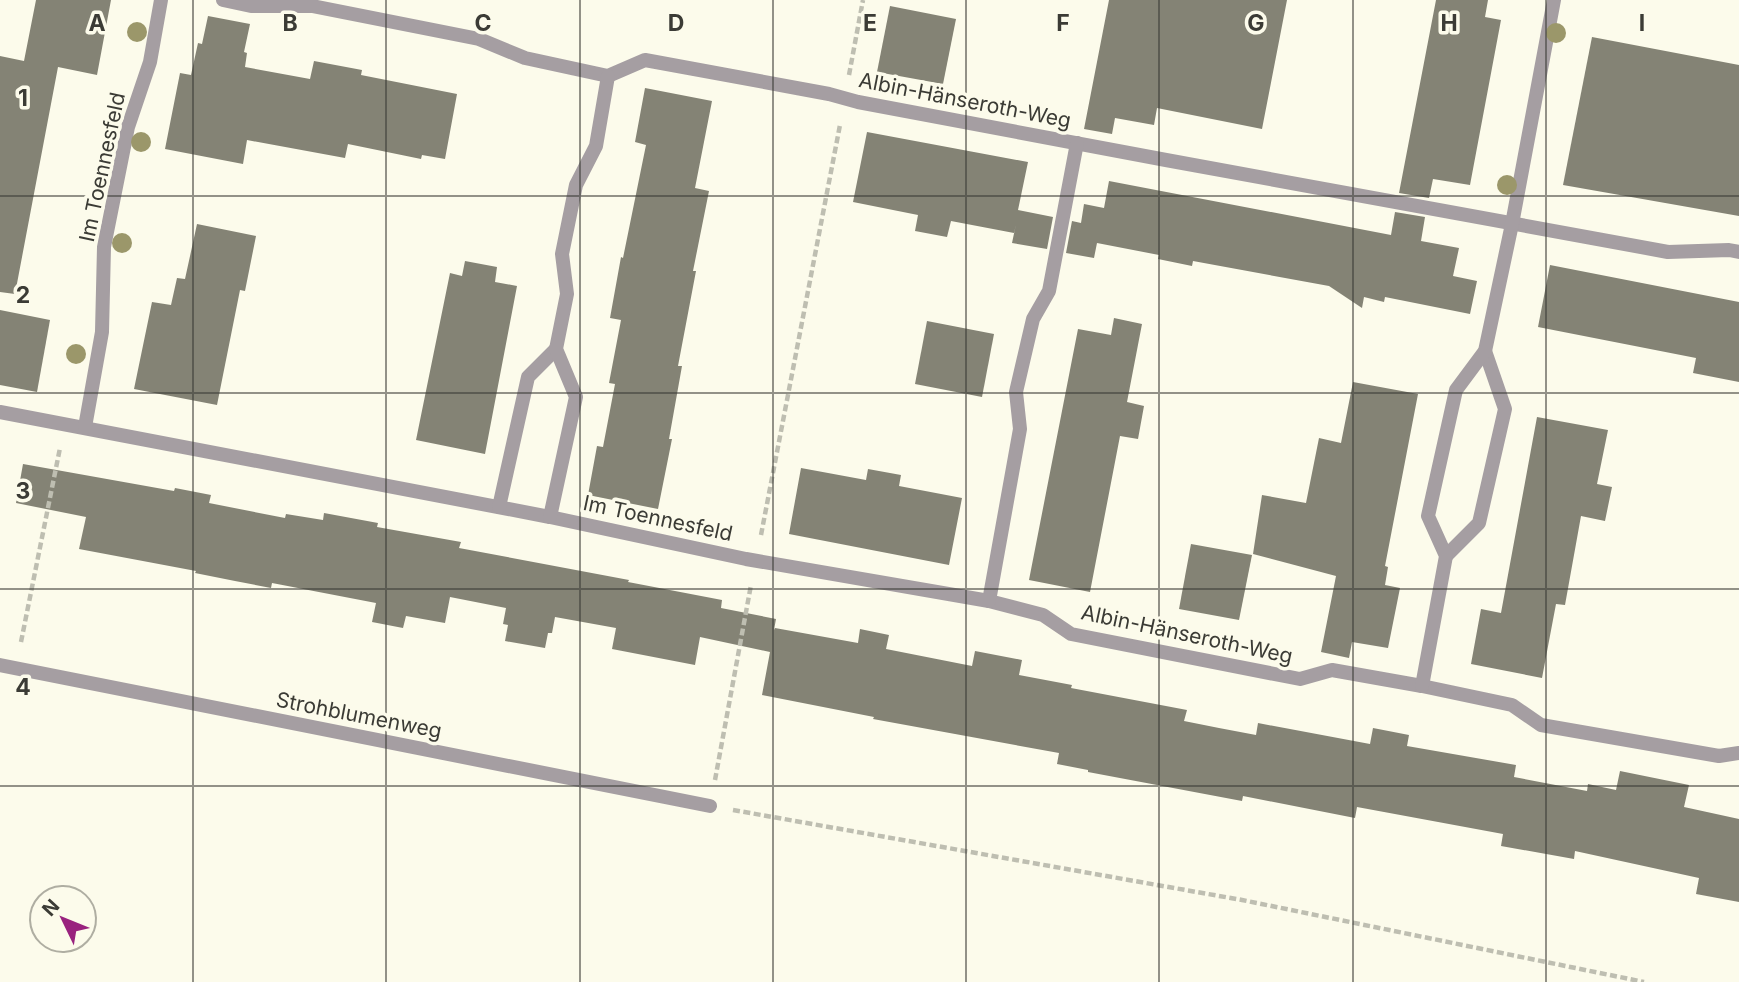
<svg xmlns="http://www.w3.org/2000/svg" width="1739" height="982" font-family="Inter,sans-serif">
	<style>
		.building { fill: #848375 }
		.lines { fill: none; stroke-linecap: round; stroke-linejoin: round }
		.path { stroke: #bebeb1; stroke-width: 4.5; stroke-dasharray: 7 3.5; stroke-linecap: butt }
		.lane { stroke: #a59ea2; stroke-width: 14 }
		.street { stroke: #a59ea2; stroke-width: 14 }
		.tree { fill: #9b976a }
		.grid { fill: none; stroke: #3b3b35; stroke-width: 2; stroke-opacity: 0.55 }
		.labels { text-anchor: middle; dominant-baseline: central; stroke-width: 7; stroke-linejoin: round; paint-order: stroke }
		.street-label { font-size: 21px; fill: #3b3b35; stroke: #fcfbeb }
		.grid-label { font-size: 23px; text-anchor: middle; font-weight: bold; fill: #3b3b35; stroke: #fcfbeb; stroke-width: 7; stroke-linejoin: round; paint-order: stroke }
	</style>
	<rect width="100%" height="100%" fill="#fcfbeb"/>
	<g class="building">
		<polygon points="36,0 111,0 97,75 58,67 15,294 0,292 0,56 24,61"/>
		<polygon points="1109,0 1287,0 1262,129 1157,108 1154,125 1115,118 1112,134 1084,129"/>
		<polygon points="1436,0 1488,0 1485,17 1501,20 1470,185 1433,179 1429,198 1399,193"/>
		<polygon points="890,6 956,19 943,84 877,72"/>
		<polygon points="208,16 250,24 244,52 247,53 245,67 310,79 314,61 362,70 361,75 457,94 445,159 422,155 421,159 348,144 345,158 247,140 243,164 165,149 180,73 191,75 198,43 202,44"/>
		<polygon points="1592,37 1739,65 1739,216 1563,185"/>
		<polygon points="645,88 712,101 695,188 709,191 693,271 696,271 678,366 682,366 669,439 672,439 658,509 588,495 597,446 603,447 615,384 609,383 621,320 610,318 621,257 623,258 646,145 635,142"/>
		<polygon points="867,132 1028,162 1018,210 1053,217 1047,249 1012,243 1016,224 1014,233 951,221 947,237 915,231 918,215 853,202"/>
		<polygon points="1109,181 1391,235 1395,212 1425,217 1421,241 1459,248 1453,276 1477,281 1470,314 1385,297 1384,302 1364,297 1362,308 1329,286 1193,261 1192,266 1158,259 1159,255 1097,243 1094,258 1066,253 1072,221 1081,223 1084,204 1104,208"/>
		<polygon points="197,224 256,236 245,291 240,290 217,405 134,389 152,302 171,305 177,278 185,279"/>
		<polygon points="465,261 497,267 495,282 517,286 485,454 416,440 450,273 462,276"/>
		<polygon points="1550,265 1739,302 1739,382 1693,373 1696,358 1538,327"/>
		<polygon points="0,310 50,320 37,392 0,385"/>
		<polygon points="1114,318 1142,324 1127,402 1144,406 1138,439 1120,436 1090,592 1029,580 1078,329 1111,335"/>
		<polygon points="927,321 994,334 982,397 915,384"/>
		<polygon points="1353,382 1418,394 1385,566 1388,567 1385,585 1400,588 1388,648 1352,642 1349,658 1321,652 1336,576 1253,554 1262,495 1306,503 1319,438 1341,443"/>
		<polygon points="1537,417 1608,430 1597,484 1612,487 1605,521 1581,516 1565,605 1556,604 1542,678 1471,664 1481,609 1501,613"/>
		<polygon points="23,464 174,491 175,488 211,495 209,503 285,518 286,514 323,520 324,513 378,523 377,527 461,542 459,548 629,580 628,582 722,600 721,608 776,619 774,630 775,628 858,643 860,629 889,635 886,649 972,666 975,651 1022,660 1019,675 1072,685 1071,688 1187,710 1184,721 1219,728 1256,735 1258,723 1370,744 1373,728 1409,735 1407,746 1516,765 1514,777 1587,791 1588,784 1616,790 1620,771 1689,785 1684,807 1739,819 1739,902 1696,894 1699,878 1575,851 1574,859 1501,846 1503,834 1357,807 1355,818 1243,796 1242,801 1088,772 1088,770 1057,764 1059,753 873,719 874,717 762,695 770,652 700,637 695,665 612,649 616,628 555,617 552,633 548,633 545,648 505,641 508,625 503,624 506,608 450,597 445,623 406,616 403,628 372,622 376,603 272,583 271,588 235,581 195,573 196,571 79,549 86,517 16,503"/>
		<polygon points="801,468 866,480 868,469 901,475 899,486 962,498 949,565 789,534"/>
		<polygon points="1191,544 1252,555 1239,620 1179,609"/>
	</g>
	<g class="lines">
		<g class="path">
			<polyline points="849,75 863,0"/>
			<polyline points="761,535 840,125"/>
			<polyline points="21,642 60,448"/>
			<polyline points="715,780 751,585"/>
			<polyline points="733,810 1242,900 1644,982"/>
		</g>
		<polyline class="lane" points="0,665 710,806"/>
		<g class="street">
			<polyline points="223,0 251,6 312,6 479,39 525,58 608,76 645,60 829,94 858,102 1166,160 1668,252 1729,250 1739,252"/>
			<polyline points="1077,143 1049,291 1033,319 1016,392 1020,429 989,601 1043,615 1071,634 1300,679 1332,670 1422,686 1512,705 1541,725 1719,756 1739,753"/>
			<polyline points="0,412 550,517 746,559 989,601"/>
			<polyline points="85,427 102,332 104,247 128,127 150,62 161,0"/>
			<polyline points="499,507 528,377 556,349"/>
			<polyline points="550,517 576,397 556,349 567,294 562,254 576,185 596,146 608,76"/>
			<polyline points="1446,556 1479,523 1505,409 1485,351"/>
			<polyline points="1422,686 1446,556 1428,516 1456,390 1485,351 1512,224 1554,0"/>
		</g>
	</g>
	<g class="tree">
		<circle cx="137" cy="32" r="10"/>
		<circle cx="1556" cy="33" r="10"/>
		<circle cx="141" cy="142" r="10"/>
		<circle cx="1507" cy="185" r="10"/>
		<circle cx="122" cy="243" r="10"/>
		<circle cx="76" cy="354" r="10"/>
	</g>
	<path class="grid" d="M193,0v982M386,0v982M580,0v982M773,0v982M966,0v982M1159,0v982M1353,0v982M1546,0v982M0,196h1739M0,393h1739M0,589h1739M0,786h1739"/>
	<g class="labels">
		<g class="street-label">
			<text transform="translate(965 100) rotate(11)">Albin-Hänseroth-Weg</text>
			<text transform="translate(102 167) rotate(-78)">Im Toennesfeld</text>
			<text transform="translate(658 518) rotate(12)">Im Toennesfeld</text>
			<text transform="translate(1187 634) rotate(12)">Albin-Hänseroth-Weg</text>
			<text transform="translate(359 715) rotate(11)">Strohblumenweg</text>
		</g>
	</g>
	<g class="grid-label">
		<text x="97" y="31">A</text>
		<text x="290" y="31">B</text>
		<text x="483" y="31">C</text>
		<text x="676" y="31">D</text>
		<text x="870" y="31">E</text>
		<text x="1063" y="31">F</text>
		<text x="1256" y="31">G</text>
		<text x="1449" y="31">H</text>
		<text x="1642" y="31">I</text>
		<text x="23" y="106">1</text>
		<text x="23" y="303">2</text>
		<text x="23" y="499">3</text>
		<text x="23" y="695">4</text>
	</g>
	<g transform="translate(63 919) rotate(313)"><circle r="33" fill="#fcfbeb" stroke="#afaea2" stroke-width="2"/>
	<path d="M0-5L12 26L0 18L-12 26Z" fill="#99227e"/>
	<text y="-10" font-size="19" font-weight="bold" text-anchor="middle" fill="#3b3b35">N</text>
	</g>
</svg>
